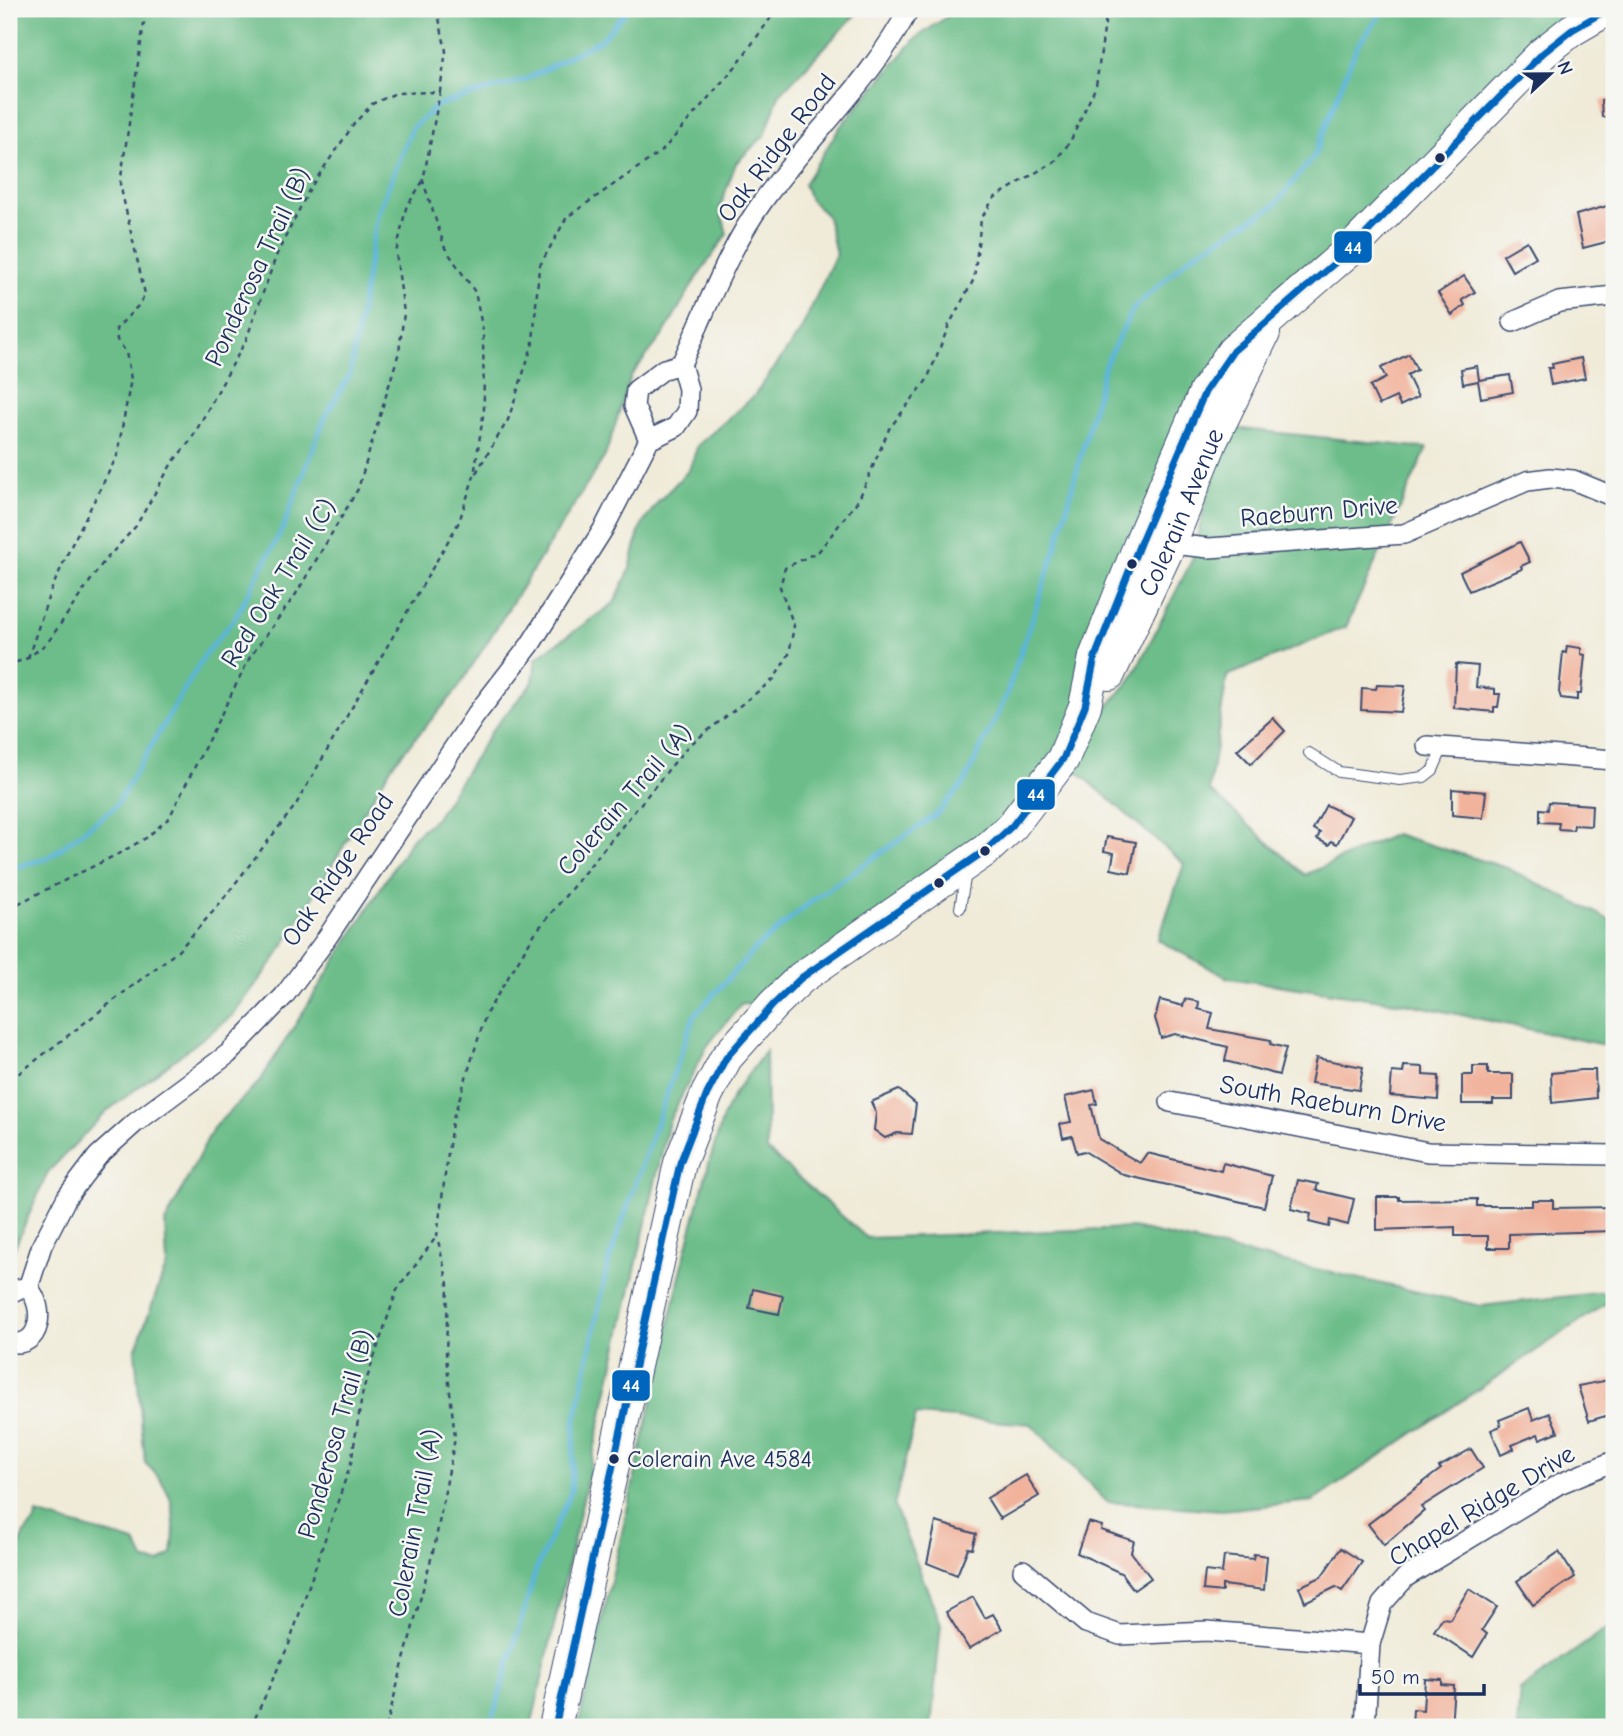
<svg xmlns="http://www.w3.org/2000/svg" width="1623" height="1736" font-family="'Comic Neue',sans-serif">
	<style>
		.forest { fill: #6cbd89; stroke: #447674; stroke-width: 2 }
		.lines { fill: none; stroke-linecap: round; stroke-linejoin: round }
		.stream { stroke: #5bb5d8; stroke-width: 5 }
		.building { fill: #f1b39c }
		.service-casing { stroke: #3b4b70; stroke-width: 12 }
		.minor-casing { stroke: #3b4b70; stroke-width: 22 }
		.primary-casing { stroke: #3b4b70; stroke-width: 34 }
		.path { stroke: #3b4b70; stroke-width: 2.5; stroke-dasharray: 5 5; stroke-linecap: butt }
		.service { stroke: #fff; stroke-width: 10 }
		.minor { stroke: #fff; stroke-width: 19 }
		.primary { stroke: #fff; stroke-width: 32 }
		.bus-1-casing { stroke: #f6f6f2; stroke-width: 12 }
		.bus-1 { stroke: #0065bd; stroke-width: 7 }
		.bus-dot { fill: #1b2f5e; stroke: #f6f6f2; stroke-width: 2.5 }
		.labels { text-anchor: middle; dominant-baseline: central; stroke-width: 5; stroke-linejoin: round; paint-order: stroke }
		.bus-label { font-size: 24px; fill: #1b2f5e; stroke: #f6f6f2; text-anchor: start }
		.street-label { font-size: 26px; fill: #1b2f5e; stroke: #f6f6f2 }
		.line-badge { stroke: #f6f6f2; stroke-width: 2.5 }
		.badge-label { font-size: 19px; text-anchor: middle; font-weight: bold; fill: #fff }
	</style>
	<rect width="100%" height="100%" fill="#f6f6f2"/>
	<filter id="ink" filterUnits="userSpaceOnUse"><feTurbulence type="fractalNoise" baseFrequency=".0143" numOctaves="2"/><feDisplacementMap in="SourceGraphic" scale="14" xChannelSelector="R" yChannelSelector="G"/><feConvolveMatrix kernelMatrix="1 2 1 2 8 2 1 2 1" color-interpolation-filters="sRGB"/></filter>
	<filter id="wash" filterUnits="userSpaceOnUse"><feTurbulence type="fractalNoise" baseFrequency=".00686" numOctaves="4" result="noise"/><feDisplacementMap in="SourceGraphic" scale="28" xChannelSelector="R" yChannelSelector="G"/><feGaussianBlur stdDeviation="1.57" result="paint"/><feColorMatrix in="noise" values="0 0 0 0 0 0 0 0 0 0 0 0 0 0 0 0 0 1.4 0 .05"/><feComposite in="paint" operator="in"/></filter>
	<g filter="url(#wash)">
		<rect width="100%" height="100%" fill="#f0ebd8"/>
		<g class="forest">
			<polygon points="9,9 861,9 779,95 765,135 736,163 720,207 727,234 694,282 663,335 631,376 605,456 457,690 393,764 278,955 232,1016 107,1111 48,1172 9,1260"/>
			<path d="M958,9h650l-337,308 -205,439 66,-78 60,-118 31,-133 204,21 -81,179 -119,49 -18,114 96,85 90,-41 112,34 107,54v125l-205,-43 -181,-26 -70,-38 26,-76 -121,-105 -25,35 -265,211 -31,-2 -35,43 -38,75 -138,606h-522v-159l17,-37 10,-10 1,-7 98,28 10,19 14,2 13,-9c5,-40 3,-64 -27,-91l-10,-112 32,-87 -2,-41 48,-95 47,-47 152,-243 24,-20 57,-89 40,-47 3,-24 78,-55 15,-31 11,-44 18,-26 31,-32 9,-25 56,-49 46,-64 36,-78 -9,-38 -17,-17 -6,-15 36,-57 76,-89z"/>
			<polygon points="766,1050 767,1150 867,1238 1133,1228 1481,1306 1614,1291 1614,1298 1313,1501 1222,1510 1107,1502 1031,1424 916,1415 894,1506 941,1624 931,1727 578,1727 685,1254 709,1163 723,1117 734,1094"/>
			<polygon points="1614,1623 1614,1727 1517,1727 1520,1690"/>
		</g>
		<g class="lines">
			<g class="stream">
				<polyline points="9,869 48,858 115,807 206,653 235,618 283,528 325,417 350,374 377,215 412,128 438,105 527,79 602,39 628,9"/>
				<polyline points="490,1727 536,1570 571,1492 575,1422 608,1263 694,1016 756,948 813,900 937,814 964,783 1005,699 1057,545 1105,365 1133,309 1191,256 1274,206 1314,156 1357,46 1385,9"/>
			</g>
		</g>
		<g id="blocks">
			<g class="building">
				<polygon points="1614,99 1614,116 1602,117 1601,100"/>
				<polygon points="1614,204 1614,240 1583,248 1576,215"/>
				<polygon points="1527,241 1536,257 1512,271 1503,255"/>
				<polygon points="1464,276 1475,292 1462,300 1465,305 1452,315 1438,293"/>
				<polygon points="1409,354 1417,370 1407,375 1418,397 1400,406 1396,397 1379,405 1370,386 1386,378 1381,368"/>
				<polygon points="1581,358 1585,378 1551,385 1548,368 1553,368 1552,364"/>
				<polygon points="1477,366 1479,380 1510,375 1513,392 1481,398 1478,381 1463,384 1461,369"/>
				<polygon points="1520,542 1530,562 1521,566 1522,569 1469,591 1460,572"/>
				<polygon points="1567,646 1581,648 1581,654 1585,655 1581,694 1577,694 1577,700 1561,698 1559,692 1563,652 1566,653"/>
				<polygon points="1456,664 1478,666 1476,687 1495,689 1495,694 1500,694 1498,707 1494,707 1494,712 1454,708"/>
				<polygon points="1377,685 1405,686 1401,712 1361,710 1362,688 1376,689"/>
				<polygon points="1273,718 1285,731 1251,764 1237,750"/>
				<polygon points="1452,789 1486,792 1483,818 1452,815"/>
				<polygon points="1549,802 1592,805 1591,826 1574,825 1573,830 1558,829 1559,823 1540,822 1540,809 1548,810"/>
				<polygon points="1326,805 1351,817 1337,844 1331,841 1329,845 1317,839 1320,833 1313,829"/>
				<polygon points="1107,837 1136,842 1130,873 1111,869 1114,853 1104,851"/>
				<polygon points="1185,999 1199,1002 1198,1009 1213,1013 1209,1029 1271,1040 1270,1044 1286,1048 1279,1075 1225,1061 1228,1047 1175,1034 1161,1038 1155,1018 1160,1000 1183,1006"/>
				<polygon points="1316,1058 1363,1067 1359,1090 1311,1083"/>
				<polygon points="1404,1066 1423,1067 1423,1075 1439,1076 1438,1100 1390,1096 1392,1072 1403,1073"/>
				<polygon points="1473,1066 1488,1066 1488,1074 1513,1074 1513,1100 1493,1100 1493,1104 1462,1104 1462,1075 1473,1075"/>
				<polygon points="1582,1070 1595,1070 1596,1098 1552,1103 1551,1073"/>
				<polygon points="899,1090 916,1104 912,1134 897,1133 885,1138 874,1130 876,1113 871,1102"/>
				<polygon points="1094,1090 1097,1104 1091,1105 1099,1139 1140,1163 1147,1153 1221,1171 1223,1163 1272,1176 1264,1207 1124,1175 1084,1151 1077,1153 1072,1136 1063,1138 1060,1124 1071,1122 1065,1097"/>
				<polygon points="1298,1180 1318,1184 1316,1190 1354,1199 1348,1225 1330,1220 1329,1227 1309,1222 1311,1214 1291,1209"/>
				<polygon points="1377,1197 1399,1197 1399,1200 1477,1199 1477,1206 1532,1206 1532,1200 1553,1200 1553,1208 1614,1207 1614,1231 1509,1234 1509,1248 1488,1248 1488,1236 1455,1236 1455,1227 1377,1230"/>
				<polygon points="753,1289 783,1296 779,1314 749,1308"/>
				<polygon points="1614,1379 1612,1414 1589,1421 1578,1386"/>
				<polygon points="1529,1408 1533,1420 1550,1413 1558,1432 1540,1439 1538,1434 1512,1445 1514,1449 1501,1455 1491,1430 1501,1426 1499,1420"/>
				<polygon points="1471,1449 1483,1468 1421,1507 1424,1511 1384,1545 1368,1524 1441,1469 1439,1467"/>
				<polygon points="1026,1475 1039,1496 1000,1519 987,1498"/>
				<polygon points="936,1522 976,1534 972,1549 968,1548 957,1575 927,1563"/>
				<polygon points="1088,1522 1102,1526 1101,1530 1134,1541 1131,1552 1151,1578 1134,1590 1121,1573 1077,1553"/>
				<polygon points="1341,1548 1362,1562 1342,1591 1336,1587 1305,1602 1299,1587 1321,1577"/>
				<polygon points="1559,1552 1575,1577 1533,1605 1517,1581"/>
				<polygon points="1254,1554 1267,1556 1264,1590 1222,1585 1222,1592 1203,1590 1205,1571 1222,1573 1224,1556 1253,1559"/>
				<polygon points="1469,1589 1497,1607 1482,1630 1487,1634 1473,1657 1434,1631 1442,1618 1450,1619"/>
				<polygon points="973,1597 985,1618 993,1614 1002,1629 969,1649 946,1612"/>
				<polygon points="1425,1679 1442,1680 1442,1685 1454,1686 1451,1727 1412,1727 1413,1709 1423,1710"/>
			</g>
		</g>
	</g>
	<g filter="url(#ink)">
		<use href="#blocks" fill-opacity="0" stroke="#3b4b70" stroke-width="2"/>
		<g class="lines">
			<defs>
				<g id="service">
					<polyline points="1309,753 1339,772 1400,780 1424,777 1433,770 1443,747"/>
					<polyline points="960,908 966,873"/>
				</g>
				<g id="minor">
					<polyline points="1513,322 1559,302 1614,296"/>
					<path d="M681,364c26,-55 46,-113 82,-163 47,-65 109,-121 146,-192"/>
					<polyline points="1162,543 1209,548 1404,534 1527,481 1550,478 1573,480 1614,497"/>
					<polyline points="1427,746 1614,760"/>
					<polyline points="1170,1102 1428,1152 1614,1155"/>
					<polyline points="28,1288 42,1245 67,1197 98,1156 135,1123 228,1054 284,996 322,945 475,716 530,645 604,528 649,440 676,427 687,411 688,389 681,364 664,369 636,390 634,406 649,440"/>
					<path d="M9,1294l9,-5 10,-1c18,18 14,62 -19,54"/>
					<polyline points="1023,1570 1086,1623 1120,1635 1207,1631 1370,1644"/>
					<polyline points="1365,1727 1370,1644 1382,1604 1406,1577 1559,1484 1614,1461"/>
				</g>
				<g id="primary">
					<path id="s1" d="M1109,674l61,-130 42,-104 52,-107"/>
					<polyline points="555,1727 680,1163 707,1094 726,1058 773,1005 801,978 986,850 1012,826 1063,759 1085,706 1095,657 1141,541 1205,392 1233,351 1353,247 1543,53 1572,30 1608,9"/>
				</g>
			</defs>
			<use href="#service" class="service-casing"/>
			<use href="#minor" class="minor-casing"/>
			<use href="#primary" class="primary-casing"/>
			<g class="path">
				<polyline points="437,9 446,51 440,91"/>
				<polyline points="476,473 508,420 533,343 539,267 567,217 662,151 736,66 777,9"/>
				<polyline points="9,654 17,662 28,658 48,642 102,564 136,526 172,463 191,440 246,340 277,254 310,188 354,124 372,104 396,93 440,92 423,181 445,248 475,292 483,331 484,409 474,476 459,522 295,806 217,907 178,951 9,1081"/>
				<polyline points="28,658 49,595 70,548 117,456 131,379 126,352 117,340 116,329 139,305 145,294 120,184 146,9"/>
				<polyline points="9,908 118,854 146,838 169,818 250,657 296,594 358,489 399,352 404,313 396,253 406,208 423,181"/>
				<polyline points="251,1727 289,1644 351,1463 363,1390 397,1290 437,1236"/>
				<polyline points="386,1727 435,1544 455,1438 446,1356 448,1284 437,1236 452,1122 486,1014 535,933 687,747 774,679 789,654 794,626 780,587 785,568 819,551 859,499 889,429 927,380 949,325 974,279 981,219 994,198 1055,161 1070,142 1096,86 1107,9"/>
			</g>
			<use href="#service" class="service"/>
			<use href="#minor" class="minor"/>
			<use href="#primary" class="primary"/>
			<defs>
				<polyline id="bus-1" points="555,1727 680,1163 707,1094 726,1058 773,1005 801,978 986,850 1012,826 1063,759 1085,706 1095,657 1141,541 1205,392 1233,351 1353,247 1543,53 1572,30 1608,9"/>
			</defs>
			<use href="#bus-1" class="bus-1-casing"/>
			<use href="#bus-1" class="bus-1"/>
		</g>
	</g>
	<g class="bus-dot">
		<circle cx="1440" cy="158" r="6"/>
		<circle cx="1132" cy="564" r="6"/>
		<circle cx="985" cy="851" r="6"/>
		<circle cx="939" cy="883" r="6"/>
		<circle cx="614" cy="1459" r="6"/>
	</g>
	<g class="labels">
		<g class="bus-label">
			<text x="627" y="1459">Colerain Ave 4584</text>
		</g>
		<g class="street-label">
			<text transform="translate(777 148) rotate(-53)">Oak Ridge Road</text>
			<text transform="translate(258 267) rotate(-65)">Ponderosa Trail (B)</text>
			<text transform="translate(1319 512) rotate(-5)">Raeburn Drive</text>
			<text stroke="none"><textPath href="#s1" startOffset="177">Colerain Avenue</textPath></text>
			<text transform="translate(279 583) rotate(-58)">Red Oak Trail (C)</text>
			<text transform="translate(625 800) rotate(-49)">Colerain Trail (A)</text>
			<text transform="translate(338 870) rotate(-56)">Oak Ridge Road</text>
			<text transform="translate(1333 1104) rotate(10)">South Raeburn Drive</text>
			<text transform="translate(336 1434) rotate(-74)">Ponderosa Trail (B)</text>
			<text transform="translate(1482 1506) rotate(-31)">Chapel Ridge Drive</text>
			<text transform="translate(415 1523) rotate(-79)">Colerain Trail (A)</text>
		</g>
	</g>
	<g class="line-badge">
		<rect x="1333" y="230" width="40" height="34" rx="7" fill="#0065bd"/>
		<rect x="1016" y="778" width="40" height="33" rx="7" fill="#0065bd"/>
		<rect x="611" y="1369" width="40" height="33" rx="7" fill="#0065bd"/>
	</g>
	<g class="badge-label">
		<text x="1353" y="254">44</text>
		<text x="1036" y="801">44</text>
		<text x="631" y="1392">44</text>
	</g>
	<rect width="1623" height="1736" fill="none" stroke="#f6f6f2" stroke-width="35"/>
	<g transform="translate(1550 74) rotate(68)" stroke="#f6f6f2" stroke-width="5" paint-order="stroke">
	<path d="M0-5L12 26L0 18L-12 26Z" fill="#1b2f5e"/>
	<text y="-10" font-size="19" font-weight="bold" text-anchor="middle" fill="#1b2f5e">N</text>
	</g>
	<path d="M1360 1684v10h124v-10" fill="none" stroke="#1b2f5e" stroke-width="3.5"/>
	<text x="1371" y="1684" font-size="21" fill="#1b2f5e" stroke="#f6f6f2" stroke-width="5" paint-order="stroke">50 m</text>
</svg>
